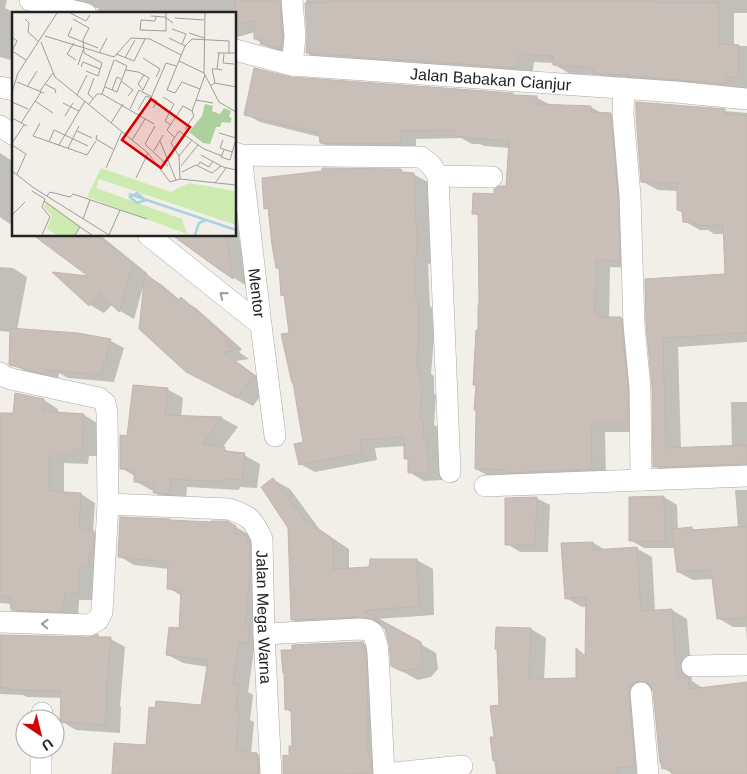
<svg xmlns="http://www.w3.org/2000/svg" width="747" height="774" font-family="Arial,sans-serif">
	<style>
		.shadow { fill: #0003 }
		.building { fill: #c7bfb8; stroke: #c4b6ab }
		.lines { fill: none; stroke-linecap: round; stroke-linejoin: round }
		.minor-casing { stroke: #a9a9a9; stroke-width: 22 }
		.minor { stroke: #fff; stroke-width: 21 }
		.oneway { stroke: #9c9c9c }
		.labels { text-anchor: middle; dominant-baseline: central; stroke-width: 4; stroke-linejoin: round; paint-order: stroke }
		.street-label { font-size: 16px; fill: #222; stroke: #fff }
		.inset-river { fill: none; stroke: #aad3df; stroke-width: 2.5 }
		.inset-road { fill: none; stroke: #9f9d99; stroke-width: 1 }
		.view { fill: #d40000; fill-opacity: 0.15; stroke: #d40000; stroke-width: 2.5 }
		.inset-edge { fill: none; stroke: #222; stroke-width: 2.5 }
	</style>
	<rect width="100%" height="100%" fill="#f2efe9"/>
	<g class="shadow">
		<polygon points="0,0 7,0 5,8 17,14 14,14 14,61 0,57"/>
		<polygon points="72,0 299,0 296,57 277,52 262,43 255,39 255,32 235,38 235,14 99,14 98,8 76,3"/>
		<polygon points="306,0 747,0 747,13 734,13 734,46 747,46 747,93 610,82 599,75 570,74 555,65 555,63 534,62 532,76 322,62 307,53 309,36"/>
		<polygon points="291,79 513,94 516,96 537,98 551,105 591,107 603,114 610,115 625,123 634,268 610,267 609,318 621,318 636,326 642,432 605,432 606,477 490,477 476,469 480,306 479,216 473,213 495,195 507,187 510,148 484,146 480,144 472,144 461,138 416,139 416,152 335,151 321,143 320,137 260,122 245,114"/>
		<polygon points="637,103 747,113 747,342 678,347 681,449 732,447 731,402 747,402 747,472 670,475 655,466 654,388 648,324 727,275 725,234 714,234 708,230 700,230 684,221 683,213 678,210 678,191 658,190 643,182"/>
		<polygon points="0,153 14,162 14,227 0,217"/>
		<polygon points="401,171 407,174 413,174 428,182 431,263 428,264 430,306 432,308 434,337 431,374 434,376 434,394 436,395 434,425 438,427 438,444 441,446 442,480 424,481 409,472 409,460 406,458 405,446 375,448 377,460 315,472 300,464 305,443 286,297 283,295 280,269 277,267 270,210 265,208"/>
		<polygon points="235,210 247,286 234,278 174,235 235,235"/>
		<polygon points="36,235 100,235 147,273 147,276 161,284 180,300 181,299 196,308 242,349 239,352 249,359 236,361 269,385 253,406 203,380 145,288 143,287 134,319 120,311 113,304 104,313 90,305 92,278"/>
		<polygon points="0,267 13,268 27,277 17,330 78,334 111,341 124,348 114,382 68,378 59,373 58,380 32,375 18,367 11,332 0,331"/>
		<polygon points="167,389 183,398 181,417 222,418 238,427 222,448 233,453 244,455 260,464 257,488 240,487 239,490 187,487 186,503 171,502 155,493 155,491 151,490 135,481 135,476 121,468 128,437"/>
		<polygon points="44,400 58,409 58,413 84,415 99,424 97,456 89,456 88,464 64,463 64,493 81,494 95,503 93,532 108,541 93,600 79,600 78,619 26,618 12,609 12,604 0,603 0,414 14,414"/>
		<polygon points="274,480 290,489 320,530 349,549 349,569 371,568 417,560 433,569 434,615 377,619 436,653 438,669 431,677 418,680 392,666 391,643 384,626 376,625 308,629 292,619 289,528"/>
		<polygon points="735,490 747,490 747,639 746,627 733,627 718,618 713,579 693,580 678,572 676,548 644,548 630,540 630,498 664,497 677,505 678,530 692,528 698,531 738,528"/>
		<polygon points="536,498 550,505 548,552 520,552 507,544"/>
		<polygon points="236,527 251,536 260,545 254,650 248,692 253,695 250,720 254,722 251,754 257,754 272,763 273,774 113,774 147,746 202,706 208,667 183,663 168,655 180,630 182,596 168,588 169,569 134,565 119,556"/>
		<polygon points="593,543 606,550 636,548 652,557 655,611 672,610 687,619 692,681 703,688 747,684 747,774 673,774 663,768 654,689 650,691 650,774 496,774 491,738 495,738 500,706 531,629 546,638 544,680 577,679 577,651 587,656 587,607 582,607 566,598"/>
		<polygon points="0,635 89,639 98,636 103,638 111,639 125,647 120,706 121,707 120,733 76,730 61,721 62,698 27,697 23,695 0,694"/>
		<polygon points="362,643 378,652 386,774 285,774 293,747 292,713 286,709"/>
	</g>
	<g class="building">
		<polygon points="235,0 280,0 282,37 281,49 260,44 261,39 254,39 254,20 235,25"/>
		<polygon points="328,0 657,0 657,3 719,3 719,44 739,45 738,77 727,77 727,84 629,76 629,75 594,74 594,68 553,65 553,56 519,54 517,68 306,53 307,36 305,3 328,2"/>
		<polygon points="254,68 291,77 513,93 513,95 537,96 537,104 591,106 591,112 611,113 618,197 620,261 596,260 595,313 599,313 599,317 621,317 628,389 628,424 591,424 592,469 505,473 505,470 475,469 476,410 474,410 476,385 473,385 476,330 478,330 478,305 479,305 478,214 472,214 473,193 494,194 494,189 500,186 506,186 509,141 468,138 467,136 456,137 455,130 401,131 401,144 320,143 319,133 244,115"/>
		<polygon points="636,102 725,109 725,114 747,116 747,333 663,338 666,448 747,445 747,464 653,467 652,388 646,324 645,279 725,274 723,225 698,226 697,223 683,222 682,211 677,210 677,183 641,182 636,115"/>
		<polygon points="322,168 401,169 402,172 414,173 416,224 417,224 417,255 414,256 415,298 418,298 419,328 417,366 419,366 420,386 422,386 420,418 423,418 424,437 427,437 428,473 408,473 408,459 404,459 404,437 360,440 362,453 299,465 294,444 303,442 293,383 292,383 281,334 289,333 284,295 281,296 279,268 276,268 272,245 268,208 264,209 262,178 322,171"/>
		<polygon points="33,235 97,235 133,264 119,312 100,294 89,306 52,272 88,276"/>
		<polygon points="172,235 226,235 233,279 213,265"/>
		<polygon points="145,273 178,300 181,297 228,339 225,343 236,350 223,352 254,375 237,398 186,372 139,329"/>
		<polygon points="10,328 78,333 111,339 101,375 45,370 45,374 9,365"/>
		<polygon points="133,385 168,388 165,415 222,417 202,444 225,447 224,451 245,453 242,480 224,478 223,482 171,479 170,494 153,493 155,483 134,482 134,470 120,469 120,435 127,436"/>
		<polygon points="15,393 44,399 43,411 84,414 82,449 74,449 74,456 49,456 49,491 81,493 79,529 94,531 93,555 89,554 88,566 80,566 80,570 79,571 79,593 65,593 63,612 11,610 10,597 0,596 0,413 13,413"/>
		<polygon points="273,478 304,519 333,539 333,569 369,567 370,559 417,559 419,606 364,611 421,642 422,659 415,669 401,671 391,666 389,644 385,629 380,623 374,619 359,617 291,620 288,528 261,487"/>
		<polygon points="664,496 665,541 629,541 629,497"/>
		<polygon points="537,497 535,545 505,545 505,498"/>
		<polygon points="120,517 170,519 169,520 211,522 211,521 227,521 236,526 235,533 245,535 250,545 250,579 245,624 250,625 248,643 239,642 233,684 239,685 235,712 239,712 236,751 257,753 258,774 112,774 114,743 146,745 149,707 155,708 156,701 201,705 208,660 166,655 169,627 179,628 181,590 167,589 168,562 118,557"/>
		<polygon points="747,526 747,618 717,619 711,570 677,572 672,529 692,527 692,530"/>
		<polygon points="593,542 594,550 637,547 641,611 672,609 677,678 688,678 690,689 747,682 747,774 672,774 671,768 662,769 661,763 660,763 653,691 651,686 647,682 640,681 633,683 630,687 629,694 635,766 616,768 616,774 498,774 497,760 493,761 490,737 494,737 490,706 499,705 497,649 495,649 496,627 531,628 529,679 576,678 576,648 585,656 586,597 565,599 561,543"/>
		<polygon points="98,634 98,637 111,637 106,698 107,698 105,725 60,722 61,691 11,690 11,688 0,687 0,635 89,637"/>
		<polygon points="360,642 363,642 366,655 368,710 368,756 371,756 371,773 346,774 283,774 283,755 289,756 289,746 292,746 291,709 285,710 284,673 283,673 281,650 292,650 292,645"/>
	</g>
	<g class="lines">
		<defs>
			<g id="minor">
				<polyline points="30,0 86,14"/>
				<polyline points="292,0 295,37 292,65"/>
				<path id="s1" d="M235,50l57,15 384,27 71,7"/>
				<polyline points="0,87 14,90"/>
				<polyline points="624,88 623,115 630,196 634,325 640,388 641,480"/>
				<polyline points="0,126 14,135"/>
				<polyline points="235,153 241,155 421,157 431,165 438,176 450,472"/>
				<path id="s2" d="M241,155l20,170 14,111"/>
				<polyline points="438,176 492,177"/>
				<polyline points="148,235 261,325"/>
				<polyline points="0,373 1,375 11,379 99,398 105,403 107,412 108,504 102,612 98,620 89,625 0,622"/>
				<polyline points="485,486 747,476"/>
				<path id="s3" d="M108,504l121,5c21,7 24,10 33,30l2,95 7,140"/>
				<polyline points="264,634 360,629 368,630 373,633 377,645 378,654 384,774"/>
				<polyline points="692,666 747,665"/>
				<polyline points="641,693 648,774"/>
				<polyline points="42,719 42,713"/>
				<polyline points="41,774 41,749"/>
				<polyline points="385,774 462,766"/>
			</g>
		</defs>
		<use href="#minor" class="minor-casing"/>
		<use href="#minor" class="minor"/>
	</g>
	<defs><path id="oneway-chevron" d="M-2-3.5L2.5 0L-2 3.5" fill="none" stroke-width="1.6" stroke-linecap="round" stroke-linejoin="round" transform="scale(1.25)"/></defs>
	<g class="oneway">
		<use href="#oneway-chevron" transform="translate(223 295) rotate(-141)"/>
		<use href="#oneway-chevron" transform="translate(45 624) rotate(-178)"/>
	</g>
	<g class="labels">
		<g class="street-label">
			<text stroke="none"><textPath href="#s1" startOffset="258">Jalan Babakan Cianjur</textPath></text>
			<text stroke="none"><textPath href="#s2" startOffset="139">Mentor</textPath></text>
			<text stroke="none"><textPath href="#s3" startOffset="246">Jalan Mega Warna</textPath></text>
		</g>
	</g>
	<g transform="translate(12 12)">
		<rect width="224" height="224" fill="#f2efe9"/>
		<path d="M89,156l70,24 18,-9 47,8v34l-137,-46 -3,9 86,31 5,15 -100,-37zM35,190l33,24 -5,9h-18l-10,-6 5,-13 -8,-9z" fill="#cdebb0"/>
		<path d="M193,92l8,2 -1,5 8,3 4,-6 7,3 -2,6 3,1 -2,5 -8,-1 -2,5h-4l-6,17 -7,-1 -14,-11 13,-16z" fill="#add19e"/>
		<path class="inset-river" d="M117,182l107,36M132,187l-7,-6 -7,4 7,6 9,-3M183,223l4,-12 7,-3"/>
		<path class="inset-road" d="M58,1l16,8 4,-6M193,1l-1,60 15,29 17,10M139,4l14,1 8,6M144,5l-1,4 -14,-1 -1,10 26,1v-18M163,6l29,2M13,7l4,4 -1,9 11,10M61,7l16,9 -6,12 1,13M60,15l-4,9 30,12M160,17l14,5 -4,10M177,21l15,5M33,24l69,21M0,25l5,4 -5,10M157,26l16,8 -18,44 8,3 7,-11 18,7M29,30l14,35 93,76 22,29 10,-3 56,6M62,31l-7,11 9,6M173,34l7,-7 37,2v13M0,39l14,9M72,41l18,10 -4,13 -12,-5M87,41l8,-15M205,41h19M207,41l-2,16 5,1M104,42l18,7 11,-22M212,42l-1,9 11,1M102,45l17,-19 19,1 31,16M113,46l10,-18M131,46l17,11 -4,8M167,49l25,12M66,53l5,-15M69,55l2,-5 17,7M114,58l12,2 6,3 5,3 -6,12 -5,-6 6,-9M109,69l12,9 -5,6M5,70l27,11M203,71l-3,-14h5M33,72l11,6 -1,3M198,74l5,-3 21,4M15,75l10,-16M93,75l12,5 10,-26 -12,-6M100,78l5,-13 4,2M28,79l13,-18M0,80l6,-19 39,-60M90,82l12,-34M65,83l10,-20M151,85l11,7 -9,17 6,4M139,86l15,-35 10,3M82,87l-6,-5 6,-16M184,88l17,3M23,89l18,12M0,90l16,7M51,91l16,8M77,92l8,-10h5l52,30M118,97l9,-19 13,7M126,98l8,-14 11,5 -4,7M53,104l8,-13M0,106l15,8M9,111l20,-31M28,111l-7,13 54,19 9,-14M99,111l12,-19M143,114l-10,18 23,22M173,117l9,-13 -2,-5 13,-36M65,119l15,7M207,121l17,5M85,123l-1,4 17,10M162,125l-7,-7 16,-24 9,5M120,128l13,-21M211,128l-3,8 12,4M148,129l16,39M37,130l5,-12 34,16M0,131l12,-18M0,133l14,9 -9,20M47,133l26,-44M56,136l11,-22M163,136l10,-12M212,138l-3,7 9,3 6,-21M142,139l9,-16M189,143l22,12 13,3M167,144l13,-16M186,153l2,-3 9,5 4,-6M169,154l17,-21M94,156l16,-37M0,159l22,17 75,47M170,160l14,-7 16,8 9,-7M124,166l12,-25M168,167l-1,-23 -8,-13 8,-12 25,18 18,7M203,171l11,-15M20,179l13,8 -3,8 8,10 -8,18M35,184l3,-4 20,5 3,-3 74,25M32,189l36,26M0,203l13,-13M71,207l7,-19M63,223l5,-8 12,8M97,223l11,-25"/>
		<path class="view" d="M139,87l39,28 -29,41 -39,-28z"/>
		<rect width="224" height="224" class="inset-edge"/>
	</g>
	<g transform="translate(40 734) rotate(145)"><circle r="24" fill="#ffffff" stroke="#a7a7a7"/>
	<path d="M0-4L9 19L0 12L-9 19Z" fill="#d40000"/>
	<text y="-8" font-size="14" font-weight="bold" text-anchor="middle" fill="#222222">U</text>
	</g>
</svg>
